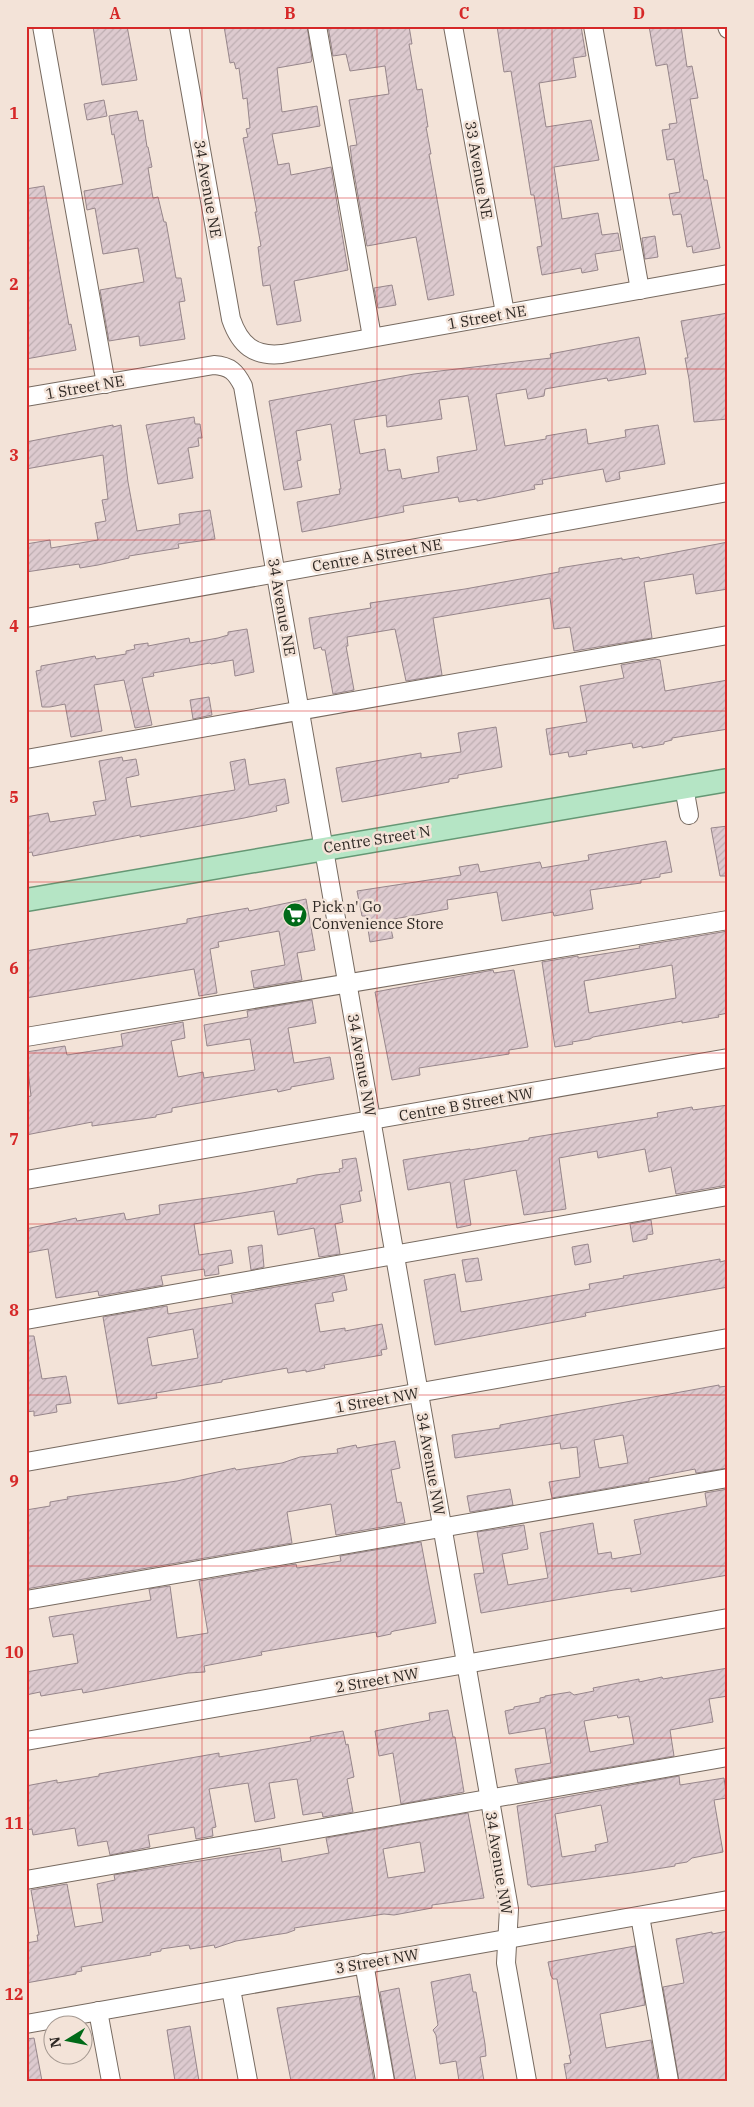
<svg xmlns="http://www.w3.org/2000/svg" width="754" height="2107" font-family="'IBM Plex Serif',serif">
	<style>
		.building { fill: url(#building-hatch); stroke: #97868b; fill-rule: evenodd }
		.lines { fill: none; stroke-linecap: round; stroke-linejoin: round }
		.minor-casing { stroke: #776a60; stroke-width: 20 }
		.major-casing { stroke: #659774; stroke-width: 25 }
		.minor { stroke: #fff; stroke-width: 18 }
		.major { stroke: #b5e5c5; stroke-width: 22 }
		.grid { fill: none; stroke: #d62828; stroke-width: 1; stroke-opacity: 0.55 }
		.labels { text-anchor: middle; dominant-baseline: central; stroke-width: 5; stroke-linejoin: round; paint-order: stroke }
		.street-label { font-size: 15px; fill: #2e2824; stroke: #f3e3d8 }
		.poi-label { font-size: 15px; fill: #2e2824; stroke: #f3e3d8; text-anchor: start }
		.neatline { fill: none; stroke: #d62828; stroke-width: 2 }
		.grid-label { font-size: 16px; text-anchor: middle; font-weight: bold; fill: #d62828 }
	</style>
	<defs>
		<pattern id="building-hatch" width="6" height="6" patternUnits="userSpaceOnUse" patternTransform="scale(1.25)"><rect width="6" height="6" fill="#ddcacf"/><path d="M-1 1l2-2M0 6l6-6M5 7l2-2" fill="none" stroke="#beaeb2"/></pattern>
	</defs>
	<rect width="100%" height="100%" fill="#f3e3d8"/>
	<g class="building">
		<polygon points="93,26 127,26 137,80 102,85"/>
		<polygon points="224,26 307,26 312,59 311,62 277,68 282,112 317,106 320,126 272,134 278,165 289,163 291,175 331,167 348,270 294,281 301,321 277,325 270,285 263,286 258,247 261,246 255,212 257,212 243,138 248,137 246,129 250,128 247,98 243,99 239,68 236,69 234,62 230,63"/>
		<polygon points="328,26 409,26 412,44 409,44 417,90 422,89 428,127 426,127 431,154 429,154 454,295 428,300 416,237 367,246 352,162 350,146 357,145 349,100 389,94 385,66 350,71 346,54 333,56"/>
		<polygon points="497,26 581,26 586,56 573,58 576,77 539,83 546,127 591,120 599,160 554,167 562,219 598,213 602,235 618,233 621,250 595,254 598,270 582,273 581,268 542,275 537,247 542,246 534,195 531,195 511,71 504,72"/>
		<polygon points="649,26 681,26 687,67 692,66 698,98 690,99 704,180 707,180 720,248 693,253 692,246 687,247 681,214 673,215 669,194 680,192 674,159 667,160 662,130 670,129 669,124 677,123 667,64 656,66"/>
		<polygon points="104,100 107,116 87,120 84,104"/>
		<polygon points="137,111 139,121 143,120 147,147 148,147 152,167 148,168 153,198 158,197 164,222 166,222 176,278 181,278 185,301 179,302 185,339 140,346 139,336 109,341 100,290 144,282 138,248 103,254 95,208 87,210 84,191 123,184 114,134 112,135 109,116"/>
		<polygon points="44,186 69,325 71,324 76,350 26,359 26,189"/>
		<polygon points="655,236 658,257 645,259 642,238"/>
		<polygon points="392,285 396,305 378,308 374,288"/>
		<polygon points="728,313 728,419 694,422 689,379 685,358 688,358 681,321"/>
		<path d="M639,337l7,37 -38,7 -1,-3 -62,11 -1,7 -16,3 -2,-10 -30,5 9,52 41,-7v-3l40,-7 2,15 38,-7 -1,-7 33,-5 7,39 -46,8 1,7 -14,3 -3,-13 -61,11 1,4 -9,1 1,4 -58,12v-2l-18,3 -1,-5 -55,9 1,6 -102,20 -5,-30 43,-8 -1,-5h2l-10,-65 -35,7 5,29 -4,1 5,26 -18,3 -15,-89 145,-27 137,-16 -1,-4zM468,396l9,54 -40,7 2,15 -37,7 -2,-10 -12,2 -3,-22 -25,5 -6,-34 32,-5 1,12 55,-8 -3,-19z"/>
		<polygon points="194,417 195,424 200,424 202,438 198,438 199,446 188,448 193,478 158,484 146,425"/>
		<polygon points="113,425 113,427 121,425 128,482 137,531 180,524 179,514 210,510 215,539 178,544 179,548 129,556 129,558 98,565 80,568 79,564 26,572 26,544 50,540 51,548 98,540 95,523 106,521 102,500 108,499 103,455 26,469 26,442"/>
		<polygon points="728,542 728,589 696,594 693,574 644,582 652,638 574,651 570,627 554,629 550,598 433,618 442,675 406,681 395,629 347,637 348,646 346,646 354,690 333,694 325,650 322,650 321,647 314,649 309,618 371,608 370,603 465,589 559,572 559,568 622,558 622,560 639,557 640,559"/>
		<polygon points="247,629 254,672 235,676 233,660 211,664 210,663 153,673 154,676 142,678 152,725 135,728 124,680 94,685 102,731 71,737 65,704 50,707 42,707 36,671 41,670 41,666 95,656 96,659 126,654 126,651 135,649 134,645 148,643 148,646 189,638 190,643 218,638 228,635 228,632"/>
		<polygon points="655,659 660,660 665,691 728,680 728,729 672,738 672,740 664,742 664,744 642,748 642,746 633,748 632,743 586,751 587,754 569,757 568,752 550,755 546,729 587,722 580,686 624,678 621,665"/>
		<polygon points="209,697 212,715 193,719 190,700"/>
		<polygon points="496,727 502,767 458,775 458,778 449,779 449,782 342,802 336,768 421,753 421,758 461,752 458,733"/>
		<polygon points="122,757 123,761 136,759 139,775 126,778 131,807 235,790 230,762 245,759 249,785 285,779 289,803 276,806 277,811 244,818 140,837 140,835 33,856 32,852 26,853 26,817 48,813 50,822 96,815 93,802 106,800 99,761"/>
		<polygon points="728,826 728,876 720,876 711,828"/>
		<polygon points="666,841 672,872 660,874 660,877 641,880 641,883 590,890 593,909 554,916 553,912 502,921 497,892 447,900 448,909 389,920 393,938 370,942 366,916 362,916 357,891 461,875 459,867 478,864 480,872 540,862 542,868 589,860 588,855"/>
		<polygon points="306,899 315,950 297,953 302,980 254,988 251,971 285,965 279,931 218,942 219,947 210,949 217,993 199,996 194,969 26,998 26,951 187,923 187,919 248,908 249,911"/>
		<path d="M728,931v82l-10,2 1,2 -37,6v-2l-89,16 -3,2 -18,3 1,2 -18,3 -13,-85 36,-6v2l62,-10 -1,-2zM672,965l4,33 -87,15 -5,-32z"/>
		<polygon points="493,970 494,973 514,970 528,1047 509,1050 509,1054 419,1068 420,1075 392,1080 375,992"/>
		<polygon points="312,1000 316,1023 288,1028 294,1063 330,1057 334,1079 291,1087 291,1089 278,1092 277,1089 172,1108 172,1112 156,1115 156,1117 92,1126 92,1122 26,1135 26,1097 31,1096 26,1052 65,1046 67,1055 123,1046 121,1034 183,1022 185,1038 171,1041 178,1077 203,1072 204,1078 255,1070 250,1039 207,1046 204,1025 248,1017 247,1011"/>
		<polygon points="728,1105 728,1185 676,1194 671,1167 649,1172 645,1149 598,1158 597,1151 559,1158 566,1209 524,1215 516,1170 464,1180 471,1225 457,1228 450,1182 408,1190 403,1160 470,1149 470,1150 529,1140 529,1138 658,1117 657,1113 692,1107 693,1110"/>
		<polygon points="356,1158 362,1191 359,1191 361,1201 340,1205 343,1222 335,1224 340,1254 319,1257 314,1228 278,1235 274,1211 194,1224 199,1255 231,1250 233,1263 218,1266 219,1274 205,1276 204,1269 161,1276 163,1285 99,1296 98,1291 56,1298 48,1249 26,1253 26,1229 76,1218 77,1221 124,1213 126,1220 160,1214 159,1205 242,1193 297,1183 297,1179 316,1175 340,1172 339,1169 343,1168 342,1160"/>
		<polygon points="651,1220 653,1234 647,1235 647,1239 633,1242 630,1224"/>
		<polygon points="588,1244 591,1262 575,1265 572,1247"/>
		<polygon points="262,1245 264,1267 251,1270 248,1247"/>
		<polygon points="478,1258 482,1280 466,1282 462,1260"/>
		<polygon points="720,1259 720,1262 728,1260 728,1287 585,1313 586,1316 435,1345 424,1280 455,1274 461,1312 590,1289 589,1284 624,1278 623,1276"/>
		<path d="M344,1275l3,15 -15,3 2,8 -19,3 5,28 25,-4v3l37,-7 5,25 -6,1 1,5 -58,10 1,3 -19,4v-2l-18,3 -1,-5 -65,12v2l-66,11 1,5 -39,6 -15,-87 64,-11 1,8 65,-11 -2,-8zM193,1329l5,29 -46,8 -5,-28z"/>
		<polygon points="26,1336 34,1336 42,1379 66,1376 71,1403 56,1405 57,1412 34,1416 34,1411 26,1412"/>
		<path d="M719,1385v2l9,-1v82l-32,5 -1,-4 -46,9v3l-97,17 -3,-16 31,-5 -3,-30 -16,2 -1,-6 -105,15 -3,-23 48,-7v-3zM623,1435l5,28 -29,5 -5,-28z"/>
		<polygon points="395,1441 400,1468 391,1470 397,1503 401,1502 405,1523 336,1535 331,1504 287,1512 292,1543 26,1589 26,1510 50,1506 50,1502 68,1499 67,1497 177,1481 235,1468 236,1470 282,1463 300,1457 338,1453 337,1449 356,1445 357,1448"/>
		<polygon points="510,1489 513,1505 470,1512 467,1496"/>
		<polygon points="728,1489 728,1575 631,1592 631,1588 614,1590 481,1613 474,1574 484,1573 477,1532 524,1525 528,1549 502,1554 508,1585 548,1578 540,1533 593,1523 598,1554 611,1552 612,1559 641,1554 634,1520 707,1506 705,1493"/>
		<polygon points="421,1542 436,1623 394,1631 391,1632 391,1634 377,1637 376,1632 261,1652 262,1655 204,1666 205,1672 188,1673 83,1693 82,1689 41,1696 40,1692 26,1695 26,1672 78,1663 73,1634 53,1637 49,1617 151,1600 149,1589 170,1586 177,1638 208,1633 199,1581 296,1564 297,1568 341,1561 340,1556"/>
		<path d="M728,1668v28l-19,3 4,23 -43,8 4,26 -156,27 -3,-14 36,-6 -6,-35 -36,6 -4,-23 9,-2v-2l26,-5v-4l5,-1v-1l25,-4 4,3 20,-4 -1,-3 46,-9v3l23,-5 1,2zM617,1715l1,3 11,-2 5,28 -44,8 -6,-31z"/>
		<polygon points="448,1710 453,1737 455,1737 464,1792 401,1804 393,1753 379,1756 375,1731 430,1720 429,1713"/>
		<polygon points="343,1731 346,1745 348,1744 354,1777 347,1779 353,1812 323,1817 322,1812 303,1815 297,1779 269,1783 275,1818 255,1822 248,1783 209,1789 216,1827 212,1828 213,1836 196,1839 194,1827 148,1835 150,1847 110,1855 107,1841 78,1846 75,1828 33,1835 32,1829 26,1830 26,1786 57,1780 57,1783 99,1776 99,1774 219,1753 219,1757 266,1749 311,1741 310,1737"/>
		<path d="M679,1776l1,9 44,-7 3,20 -13,2 9,52 -31,6 -5,4 -12,2v2l-44,7 -100,14 -1,-2h-2l-11,-79zM601,1805l7,37 -13,3 1,6 -34,6 -7,-43z"/>
		<path d="M468,1813l16,85 -52,7v3l-38,7 -10,-1 -90,14 1,2 -8,3 -51,8 -21,7 -1,-3 -24,4 -1,-4 -28,4v2l-11,2 1,2 -70,12 1,4 -6,1v2l-50,9v-40l12,-2 -1,-6h2l-8,-45 36,-6 8,43 28,-5 -6,-38 18,-4 -1,-5 166,-27 2,14 47,-9 -3,-15zM420,1842l5,30 -37,6 -5,-29z"/>
		<polygon points="728,1931 728,2081 679,2081 663,1987 684,1983 676,1939 712,1932 712,1934"/>
		<polygon points="635,1946 645,2005 600,2014 606,2048 651,2040 658,2081 567,2081 564,2064 571,2063 569,2055 571,2055 557,1979 553,1979 551,1976 548,1962"/>
		<polygon points="470,1974 473,1992 476,1992 485,2044 486,2056 480,2057 484,2081 459,2081 456,2061 440,2064 436,2035 433,2030 438,2025 431,1982"/>
		<polygon points="399,1988 416,2081 395,2081 380,1992"/>
		<polygon points="359,1996 374,2081 291,2081 277,2008"/>
		<polygon points="190,2026 199,2081 175,2081 167,2030"/>
		<polygon points="34,2038 42,2081 26,2081 26,2039"/>
	</g>
	<g class="lines">
		<defs>
			<g id="minor">
				<polyline points="42,26 106,384"/>
				<path d="M179,26l52,293c9,26 23,38 51,35l446,-80"/>
				<polyline points="317,26 372,337"/>
				<polyline points="453,26 505,313"/>
				<polyline points="593,26 640,290"/>
				<polyline points="727,26 728,29"/>
				<path d="M26,397l188,-32c16,1 22,7 29,21l266,1523 -3,54 21,118"/>
				<polyline points="26,618 728,492"/>
				<polyline points="26,759 728,635"/>
				<polyline points="684,787 689,815"/>
				<polyline points="26,1037 728,920"/>
				<polyline points="26,1180 728,1058"/>
				<polyline points="26,1320 728,1196"/>
				<polyline points="26,1462 728,1338"/>
				<polyline points="26,1600 728,1478"/>
				<polyline points="26,1741 728,1618"/>
				<polyline points="26,1880 728,1757"/>
				<polyline points="640,1916 669,2081"/>
				<polyline points="364,1963 385,2081"/>
				<polyline points="231,1989 248,2081"/>
				<polyline points="98,2011 111,2081"/>
				<polyline points="26,2024 728,1900"/>
			</g>
			<polyline id="major" points="26,900 728,780"/>
		</defs>
		<use href="#minor" class="minor-casing"/>
		<use href="#major" class="major-casing"/>
		<use href="#minor" class="minor"/>
		<use href="#major" class="major"/>
	</g>
	<path class="grid" d="M202,26v2055M377,26v2055M552,26v2055M26,198h702M26,369h702M26,540h702M26,711h702M26,882h702M26,1053h702M26,1224h702M26,1395h702M26,1566h702M26,1738h702M26,1908h702"/>
	<defs>
		<symbol id="supermarket-disc" viewBox="-11 -11 22 22"><circle r="9.5" fill="#006a18" stroke="#f3e3d8"/><path d="M-6-5.5h2.5l.6 2H6L4.5 2H-2.5L-4.4-4H-6ZM-1.5 3.2a1.3 1.3 0 1 0 .1 0ZM3 3.2a1.3 1.3 0 1 0 .1 0Z" fill="#fff"/></symbol>
	</defs>
	<g fill-rule="evenodd">
		<use href="#supermarket-disc" x="281" y="901" width="28" height="28"/>
	</g>
	<g class="labels">
		<g class="street-label">
			<text transform="translate(479 170) rotate(80)">33 Avenue NE</text>
			<text transform="translate(208 189) rotate(80)">34 Avenue NE</text>
			<text transform="translate(487 317) rotate(-10)">1 Street NE</text>
			<text transform="translate(85 387) rotate(-10)">1 Street NE</text>
			<text transform="translate(377 555) rotate(-10)">Centre A Street NE</text>
			<text transform="translate(282 607) rotate(80)">34 Avenue NE</text>
			<text transform="translate(377 839) rotate(-9)">Centre Street N</text>
			<text transform="translate(362 1065) rotate(80)">34 Avenue NW</text>
			<text transform="translate(466 1104) rotate(-10)">Centre B Street NW</text>
			<text transform="translate(377 1400) rotate(-10)">1 Street NW</text>
			<text transform="translate(431 1464) rotate(80)">34 Avenue NW</text>
			<text transform="translate(377 1680) rotate(-10)">2 Street NW</text>
			<text transform="translate(499 1863) rotate(81)">34 Avenue NW</text>
			<text transform="translate(377 1961) rotate(-10)">3 Street NW</text>
		</g>
		<g class="poi-label">
			<text x="312" y="906">Pick n' Go<tspan x="312" dy="17">Convenience Store</tspan></text>
		</g>
	</g>
	<rect width="754" height="2107" fill="none" stroke="#f3e3d8" stroke-width="55"/>
	<g transform="translate(68 2040) rotate(260)"><circle r="24" fill="#f3e3d8" stroke="#a49890"/>
	<path d="M0-4L9 19L0 12L-9 19Z" fill="#006a18"/>
	<text y="-8" font-size="14" font-weight="bold" text-anchor="middle" fill="#2e2824">N</text>
	</g>
	<rect x="28" y="28" width="698" height="2052" class="neatline"/>
	<g class="grid-label">
		<text x="115" y="19">A</text>
		<text x="290" y="19">B</text>
		<text x="464" y="19">C</text>
		<text x="639" y="19">D</text>
		<text x="14" y="119">1</text>
		<text x="14" y="290">2</text>
		<text x="14" y="461">3</text>
		<text x="14" y="632">4</text>
		<text x="14" y="803">5</text>
		<text x="14" y="974">6</text>
		<text x="14" y="1145">7</text>
		<text x="14" y="1316">8</text>
		<text x="14" y="1487">9</text>
		<text x="14" y="1658">10</text>
		<text x="14" y="1829">11</text>
		<text x="14" y="2000">12</text>
	</g>
</svg>
